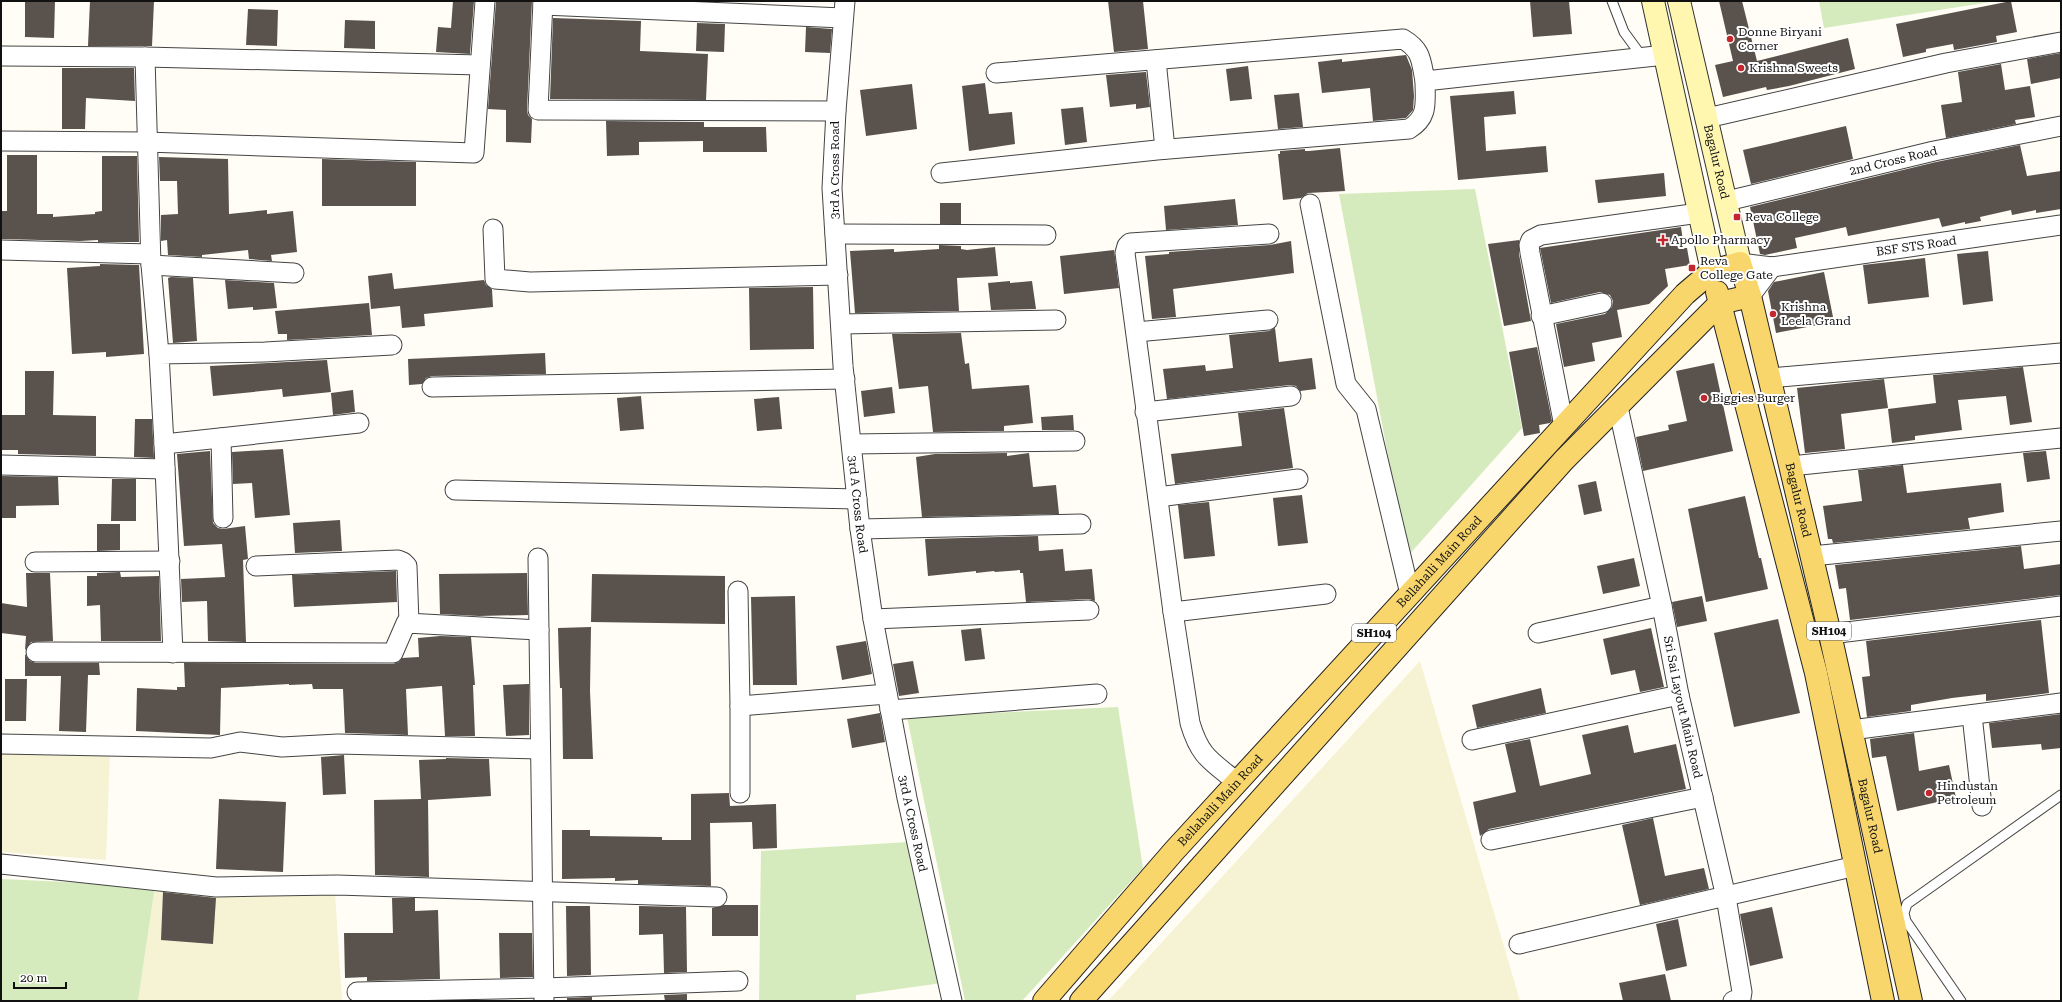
<svg xmlns="http://www.w3.org/2000/svg" width="2062" height="1002" font-family="'Roboto Serif',serif">
	<style>
		.farmland { fill: #f6f3d4 }
		.green { fill: #d5ebbd }
		.building { fill: #5a524d }
		.lines { fill: none; stroke-linecap: round; stroke-linejoin: round }
		.lane-casing { stroke: #444; stroke-width: 11 }
		.street-casing { stroke: #444; stroke-width: 21 }
		.secondary-casing { stroke: #333; stroke-width: 24 }
		.primary-casing { stroke: #222; stroke-width: 24 }
		.lane { stroke: #fff; stroke-width: 9 }
		.street { stroke: #fff; stroke-width: 19 }
		.secondary { stroke: #fff6b0; stroke-width: 22 }
		.primary { stroke: #f9d66b; stroke-width: 22 }
		.poi-dot { fill: #c4262e; stroke: #fff; stroke-width: 1.5 }
		.labels { text-anchor: middle; dominant-baseline: central; stroke-width: 4; stroke-linejoin: round; paint-order: stroke }
		.shield { fill: #fff; stroke: #585858; stroke-width: 1 }
		.shield-label { font-size: 11px; font-weight: bold; fill: #111 }
		.poi-label { font-size: 12px; fill: #111; stroke: #fff; text-anchor: start }
		.street-label { font-size: 12px; fill: #111; stroke: #fff }
	</style>
	<rect width="100%" height="100%" fill="#fffdf5"/>
	<g class="farmland">
		<polygon points="1420,661 1520,1001 1108,1001"/>
		<polygon points="1,750 110,754 106,860 1,852"/>
		<polygon points="155,886 335,893 342,1001 138,1001"/>
	</g>
	<g class="green">
		<polygon points="1819,1 1997,1 1824,28"/>
		<polygon points="1475,189 1522,428 1407,557 1339,194"/>
		<polygon points="1118,707 1143,868 1022,1001 965,1001 907,717"/>
		<polygon points="908,842 942,983 856,995 856,1001 759,1001 761,851"/>
		<polygon points="1,879 155,886 138,1001 1,1001"/>
	</g>
	<g class="building">
		<polygon points="25,1 55,1 54,38 25,37"/>
		<polygon points="90,1 154,1 152,46 88,46"/>
		<polygon points="453,1 474,1 470,54 436,52 438,27 451,28"/>
		<polygon points="496,1 532,1 527,110 528,115 532,119 531,143 506,142 506,110 488,109"/>
		<polygon points="1108,1 1143,1 1148,49 1114,52"/>
		<polygon points="1530,1 1569,1 1572,34 1533,37"/>
		<polygon points="1719,1 1742,1 1757,61 1848,38 1855,69 1789,86 1767,90 1766,87 1723,97 1715,65 1733,61"/>
		<polygon points="2011,1 2017,32 1996,36 1997,42 1954,50 1953,44 1926,49 1926,52 1903,57 1896,24"/>
		<polygon points="248,9 278,10 277,46 246,45"/>
		<polygon points="553,18 641,21 640,51 708,54 706,100 550,99"/>
		<polygon points="345,20 375,21 375,49 344,48"/>
		<polygon points="697,23 725,24 724,52 696,51"/>
		<polygon points="806,27 832,29 830,53 805,52"/>
		<polygon points="2061,53 2061,78 2031,84 2027,59"/>
		<polygon points="1406,55 1412,70 1414,96 1413,110 1406,118 1373,121 1370,88 1322,93 1318,62 1342,59 1342,62"/>
		<polygon points="2001,64 2005,90 2030,86 2035,117 2015,120 2016,124 1946,138 1941,105 1962,102 1958,72"/>
		<polygon points="1248,66 1252,99 1230,101 1226,69"/>
		<polygon points="62,68 134,68 135,101 86,98 85,129 62,129"/>
		<polygon points="1146,72 1150,107 1136,109 1136,104 1110,107 1106,75"/>
		<polygon points="985,83 989,114 1012,112 1015,144 969,151 962,86"/>
		<polygon points="912,84 917,129 866,136 860,90"/>
		<polygon points="1514,91 1516,114 1484,117 1486,151 1546,146 1548,172 1458,180 1450,96"/>
		<polygon points="1299,93 1303,127 1278,129 1274,95"/>
		<polygon points="1083,107 1087,142 1065,145 1061,109"/>
		<polygon points="606,121 704,122 704,127 766,127 767,152 703,152 703,141 639,142 639,155 607,156"/>
		<polygon points="1846,126 1853,159 1751,184 1743,150"/>
		<polygon points="2020,145 2027,176 2061,171 2061,209 2036,213 2036,210 2012,215 2011,210 1980,217 1981,221 1965,224 1965,222 1942,227 1939,218 1848,236 1846,227 1795,238 1797,248 1765,255 1760,254 1750,207 1936,162"/>
		<polygon points="1340,148 1345,191 1308,193 1301,198 1283,200 1278,154 1280,154 1280,151 1305,149 1305,151 1309,151"/>
		<polygon points="7,155 37,155 37,214 53,214 53,217 95,214 95,212 102,211 102,156 137,156 139,242 98,242 98,240 80,241 1,239 1,211 7,211"/>
		<polygon points="159,157 228,159 229,214 267,210 267,214 293,211 297,252 271,255 272,261 249,259 248,250 202,255 202,257 168,255 167,240 161,241 161,215 178,214 177,181 160,181"/>
		<polygon points="322,159 416,162 416,206 322,206"/>
		<polygon points="1664,173 1666,196 1598,203 1595,180"/>
		<polygon points="1235,199 1238,225 1166,230 1164,206"/>
		<rect x="940" y="203" width="21" height="21"/>
		<polygon points="1681,227 1684,248 1687,248 1690,265 1665,269 1668,286 1649,304 1617,310 1622,337 1592,343 1595,361 1564,367 1556,324 1605,314 1612,307 1613,301 1610,295 1600,292 1551,303 1540,248"/>
		<polygon points="1519,240 1519,254 1531,321 1504,326 1488,244"/>
		<polygon points="1291,241 1294,273 1173,289 1176,317 1152,319 1145,256 1169,254 1169,252 1270,245"/>
		<polygon points="939,245 961,246 961,249 967,250 995,247 998,276 957,278 959,311 855,313 850,251 894,249 894,252 939,249"/>
		<polygon points="1114,250 1119,288 1064,294 1060,256"/>
		<polygon points="1988,251 1993,301 1963,305 1957,254"/>
		<polygon points="1925,258 1929,297 1868,304 1863,265"/>
		<polygon points="100,264 139,265 144,354 106,357 106,352 72,354 67,268 100,266"/>
		<polygon points="1824,272 1834,322 1776,333 1768,291 1774,282"/>
		<polygon points="392,273 394,289 484,280 486,285 492,289 493,307 424,314 425,326 402,328 400,306 371,309 368,276"/>
		<polygon points="171,277 193,278 197,341 173,343 168,278"/>
		<polygon points="225,280 274,283 277,308 253,310 253,307 228,309"/>
		<polygon points="1010,281 1010,283 1032,281 1036,309 991,310 988,283"/>
		<polygon points="813,287 814,349 750,350 749,288"/>
		<polygon points="369,303 372,335 287,340 287,334 278,334 275,311"/>
		<polygon points="1275,328 1279,362 1312,358 1316,389 1300,391 1296,386 1290,385 1167,399 1163,369 1205,365 1206,371 1233,368 1229,335 1269,331"/>
		<polygon points="961,333 965,364 969,363 972,389 1029,385 1033,423 1004,426 1004,431 933,432 928,386 899,389 892,334"/>
		<polygon points="1537,347 1552,421 1550,423 1539,425 1540,433 1524,436 1509,352"/>
		<polygon points="545,353 546,374 432,376 426,378 422,384 409,385 408,359"/>
		<polygon points="327,360 331,392 283,397 282,389 213,396 210,366"/>
		<polygon points="1714,363 1733,451 1643,471 1636,437 1669,430 1668,425 1687,421 1676,371"/>
		<polygon points="2023,367 2032,422 2010,425 2006,396 1958,400 1962,430 1915,436 1915,440 1892,443 1888,409 1936,403 1933,375"/>
		<polygon points="25,371 54,371 53,415 96,416 96,456 18,454 18,450 1,450 1,415 25,415"/>
		<polygon points="1884,379 1888,408 1841,414 1845,449 1805,453 1797,388"/>
		<polygon points="892,387 895,413 864,417 861,391"/>
		<polygon points="353,390 355,412 333,415 331,393"/>
		<polygon points="641,396 644,429 620,431 617,398"/>
		<polygon points="779,397 782,429 757,431 754,399"/>
		<polygon points="1284,408 1293,468 1175,484 1171,454 1242,446 1238,413"/>
		<polygon points="1073,415 1074,430 1042,430 1041,417"/>
		<polygon points="135,419 152,419 154,458 134,457"/>
		<polygon points="283,449 290,515 255,518 252,483 233,484 232,452"/>
		<polygon points="210,451 213,523 218,528 223,529 245,526 248,559 243,560 246,642 208,641 207,601 182,602 181,579 225,577 222,544 184,546 177,454"/>
		<polygon points="2046,451 2050,479 2027,482 2023,453"/>
		<polygon points="1007,453 1007,456 1029,453 1033,487 1056,485 1059,514 922,517 916,457 935,454"/>
		<polygon points="1903,465 1907,493 2001,483 2004,512 1968,518 1970,529 1833,543 1832,539 1828,539 1823,506 1862,501 1858,470"/>
		<polygon points="1,476 58,477 59,505 16,506 16,518 1,518"/>
		<polygon points="112,479 136,479 136,521 111,521"/>
		<polygon points="1596,481 1602,511 1584,515 1578,485"/>
		<polygon points="1302,495 1308,543 1278,546 1273,498"/>
		<polygon points="1745,496 1759,558 1761,558 1768,589 1706,602 1688,509"/>
		<polygon points="1209,502 1215,556 1184,559 1178,505"/>
		<polygon points="340,520 342,551 295,553 293,523"/>
		<polygon points="97,524 120,524 120,550 97,551"/>
		<polygon points="1038,536 1039,551 1063,549 1065,571 1092,569 1095,601 1089,599 1026,602 1023,573 1020,573 1020,570 995,572 994,571 976,573 976,571 928,576 925,539"/>
		<polygon points="2021,546 2024,569 2061,564 2061,595 1850,620 1846,588 1839,589 1835,565"/>
		<polygon points="1634,558 1640,586 1603,594 1597,566"/>
		<polygon points="396,571 397,602 294,607 292,575"/>
		<polygon points="120,572 121,577 159,576 161,641 101,641 100,605 87,606 87,576 97,576 97,573"/>
		<polygon points="26,573 50,573 53,641 31,642 25,650 26,636 1,633 1,603 27,607"/>
		<polygon points="527,573 528,615 479,616 440,614 439,574"/>
		<polygon points="592,574 725,576 725,624 591,622"/>
		<polygon points="795,596 797,685 753,685 751,597"/>
		<polygon points="1702,596 1707,621 1677,627 1672,602"/>
		<polygon points="1778,619 1800,713 1734,727 1714,633"/>
		<polygon points="2041,620 2049,693 1986,701 1986,694 1952,698 1911,705 1911,711 1867,717 1862,677 1870,676 1866,641"/>
		<polygon points="591,627 590,691 593,759 563,759 562,688 560,688 559,664 558,628"/>
		<polygon points="981,628 985,659 965,661 961,630"/>
		<polygon points="1651,628 1664,687 1640,692 1635,670 1611,675 1603,639"/>
		<polygon points="440,636 471,637 475,685 473,685 475,736 445,736 442,686 406,689 408,735 345,733 343,689 313,689 312,684 289,685 289,684 221,688 220,735 136,731 137,688 177,690 177,687 185,687 184,663 393,664 399,662 402,658 419,657 418,638"/>
		<polygon points="866,641 872,674 842,680 836,646"/>
		<polygon points="25,654 30,661 36,663 99,663 100,675 88,675 86,732 59,731 61,676 25,676"/>
		<polygon points="913,661 919,693 899,696 893,664"/>
		<polygon points="5,679 27,679 26,721 5,721"/>
		<polygon points="529,684 529,735 506,736 503,685"/>
		<polygon points="1541,688 1546,713 1477,728 1472,705"/>
		<polygon points="880,713 885,742 852,748 847,719"/>
		<polygon points="2061,714 2061,748 2042,750 2041,744 1992,748 1989,723"/>
		<polygon points="1628,725 1634,753 1676,744 1686,789 1489,829 1480,836 1473,802 1516,792 1505,744 1530,739 1540,786 1591,774 1582,735"/>
		<polygon points="1914,733 1919,771 1949,765 1956,798 1897,811 1886,756 1872,758 1870,739"/>
		<polygon points="344,755 346,794 323,795 321,757"/>
		<polygon points="446,758 489,759 491,796 428,800 429,877 375,875 374,800 421,799 419,760 446,759"/>
		<polygon points="729,793 730,806 776,804 777,848 753,849 752,822 710,823 711,886 638,884 638,880 615,881 615,878 562,879 562,830 590,830 590,836 662,837 662,840 691,840 691,794"/>
		<polygon points="219,799 286,802 283,872 216,869"/>
		<polygon points="1653,818 1665,876 1704,868 1709,889 1640,905 1622,825"/>
		<polygon points="163,892 216,898 213,944 161,940"/>
		<polygon points="392,898 415,898 415,911 438,910 440,979 367,981 367,977 345,978 344,933 393,933"/>
		<polygon points="724,905 758,905 758,936 712,936 712,908"/>
		<polygon points="566,906 590,906 591,975 567,976"/>
		<polygon points="639,906 686,907 687,972 664,973 663,934 639,935"/>
		<polygon points="1772,907 1783,958 1750,966 1740,914"/>
		<polygon points="1678,919 1687,966 1666,971 1656,924"/>
		<polygon points="499,933 532,933 533,977 500,978"/>
		<polygon points="1665,974 1671,1001 1623,1001 1619,983"/>
		<polygon points="687,994 687,1001 665,1001 664,995"/>
		<polygon points="592,997 592,1001 567,1001 567,998"/>
	</g>
	<g class="lines">
		<defs>
			<g id="lane">
				<polyline points="1612,1 1624,32 1643,58"/>
				<polyline points="1961,1001 1906,921 1904,913 1907,904 2061,795"/>
			</g>
			<g id="street">
				<polyline points="543,1 538,110 836,111"/>
				<path id="s1" d="M845,1l-9,110 -4,77 11,178 17,163 13,90 34,179 45,203"/>
				<polyline points="543,5 843,18"/>
				<polyline points="1,56 145,57 480,65"/>
				<polyline points="145,57 151,265 159,354"/>
				<polyline points="1156,60 1165,149"/>
				<path d="M996,73l407,-34c19,11 18,22 22,42l240,-26"/>
				<polyline points="1707,118 1946,63 2061,42"/>
				<polyline points="1,141 146,142 474,153 485,1"/>
				<path d="M941,173l216,-23 252,-21c20,-12 16,-27 16,-48"/>
				<path id="s2" d="M1727,201l207,-50 127,-25"/>
				<polyline points="1310,204 1346,384 1366,409 1410,594"/>
				<polyline points="493,229 495,279 530,282 838,275"/>
				<polyline points="835,234 1046,235"/>
				<polyline points="1,250 150,254"/>
				<path id="s3" d="M1740,263l32,4 289,-42"/>
				<polyline points="151,265 294,273"/>
				<polyline points="1750,296 1772,267"/>
				<polyline points="1541,316 1602,303"/>
				<polyline points="841,324 1056,320"/>
				<polyline points="1136,332 1268,320"/>
				<polyline points="1770,378 2061,353"/>
				<polyline points="432,387 845,379"/>
				<path id="s4" d="M1618,407l44,199 17,89 47,202 16,95 -1,6 -8,3"/>
				<polyline points="1145,412 1291,396"/>
				<polyline points="1564,426 1530,253 1529,245 1531,240 1541,235 1699,213"/>
				<polyline points="221,438 223,518"/>
				<polyline points="164,444 359,423"/>
				<polyline points="852,444 1075,441"/>
				<polyline points="1,465 165,469"/>
				<polyline points="1791,466 2061,438"/>
				<polyline points="455,490 857,499"/>
				<polyline points="1158,497 1298,479"/>
				<polyline points="860,529 1081,524"/>
				<polyline points="1812,556 2061,531"/>
				<polyline points="538,558 544,1001"/>
				<polyline points="35,562 170,561"/>
				<polyline points="256,566 398,560 403,562 407,566 409,623"/>
				<polyline points="738,591 740,706 887,694"/>
				<polyline points="1173,612 1326,594"/>
				<polyline points="873,619 1089,610"/>
				<polyline points="1538,633 1662,606"/>
				<polyline points="1830,634 2061,606"/>
				<polyline points="36,652 393,653 406,623 539,630"/>
				<polyline points="173,653 164,444 159,354 265,352 392,345"/>
				<polyline points="740,706 740,793"/>
				<polyline points="890,710 1097,694"/>
				<polyline points="1972,715 1982,806"/>
				<polyline points="1851,730 2061,703"/>
				<polyline points="1472,740 1679,695"/>
				<polyline points="1,744 211,748 240,742 282,747 338,744 540,749"/>
				<path d="M1237,782c-26,-21 -37,-25 -47,-59l-17,-111 -48,-359 2,-7 3,-3 139,-9"/>
				<polyline points="1491,840 1703,797"/>
				<polyline points="1,864 216,887 337,885 717,897"/>
				<polyline points="1519,944 1856,866"/>
				<polyline points="357,992 544,988 738,981"/>
			</g>
			<g id="secondary">
				<polyline points="1653,1 1712,271"/>
				<path id="s5" d="M1679,1l61,262"/>
			</g>
			<g id="primary">
				<polyline points="1717,292 1816,673 1883,1001"/>
				<path id="s6" d="M1044,1001l130,-150 511,-557 27,-23 28,-8 10,33 80,338 81,367"/>
				<polyline points="1081,1001 1564,460 1720,303 1750,296"/>
			</g>
		</defs>
		<use href="#lane" class="lane-casing"/>
		<use href="#street" class="street-casing"/>
		<use href="#secondary" class="secondary-casing"/>
		<use href="#primary" class="primary-casing"/>
		<use href="#lane" class="lane"/>
		<use href="#street" class="street"/>
		<use href="#secondary" class="secondary"/>
		<use href="#primary" class="primary"/>
	</g>
	<g class="poi-dot">
		<circle cx="1730" cy="39" r="4"/>
		<circle cx="1741" cy="68" r="4"/>
		<rect x="1733" y="213" width="8" height="8" rx="2"/>
		<path d="M1661 234h4v4h4v4h-4v4h-4v-4h-4v-4h4z"/>
		<rect x="1688" y="264" width="8" height="8" rx="2"/>
		<circle cx="1773" cy="314" r="4"/>
		<circle cx="1704" cy="398" r="4"/>
		<circle cx="1929" cy="793" r="4"/>
	</g>
	<g class="labels">
		<g class="shield">
			<rect x="1807" y="622" width="44" height="18" rx="3"/>
			<rect x="1352" y="624" width="44" height="18" rx="3"/>
		</g>
		<g class="shield-label">
			<text x="1829" y="631">SH104</text>
			<text x="1374" y="633">SH104</text>
		</g>
		<g class="poi-label">
			<text x="1738" y="32">Donne Biryani<tspan x="1738" dy="14">Corner</tspan></text>
			<text x="1749" y="68">Krishna Sweets</text>
			<text x="1745" y="217">Reva College</text>
			<text x="1671" y="240">Apollo Pharmacy</text>
			<text x="1700" y="261">Reva<tspan x="1700" dy="14">College Gate</tspan></text>
			<text x="1781" y="307">Krishna<tspan x="1781" dy="14">Leela Grand</tspan></text>
			<text x="1712" y="398">Biggies Burger</text>
			<text x="1937" y="786">Hindustan<tspan x="1937" dy="14">Petroleum</tspan></text>
		</g>
		<g class="street-label">
			<text stroke="none"><textPath href="#s2" startOffset="171">2nd Cross Road</textPath></text>
			<text stroke="none"><textPath href="#s5" startOffset="165">Bagalur Road</textPath></text>
			<text transform="translate(835 170) rotate(-90)">3rd A Cross Road</text>
			<text stroke="none"><textPath href="#s3" startOffset="178">BSF STS Road</textPath></text>
			<text stroke="none"><textPath href="#s6" startOffset="1263">Bagalur Road</textPath></text>
			<text stroke="none"><textPath href="#s1" startOffset="505">3rd A Cross Road</textPath></text>
			<text stroke="none"><textPath href="#s6" startOffset="591">Bellahalli Main Road</textPath></text>
			<text stroke="none"><textPath href="#s4" startOffset="307">Sri Sai Layout Main Road</textPath></text>
			<text stroke="none"><textPath href="#s6" startOffset="267">Bellahalli Main Road</textPath></text>
			<text stroke="none"><textPath href="#s6" startOffset="1587">Bagalur Road</textPath></text>
			<text stroke="none"><textPath href="#s1" startOffset="829">3rd A Cross Road</textPath></text>
		</g>
	</g>
	<rect width="2062" height="1002" fill="none" stroke="#111111" stroke-width="4"/>
	<path d="M14 982v6h52v-6" fill="none" stroke="#111111" stroke-width="2"/>
	<text x="20" y="982" font-size="12" fill="#111111" stroke="#ffffff" stroke-width="3" paint-order="stroke">20 m</text>
</svg>
